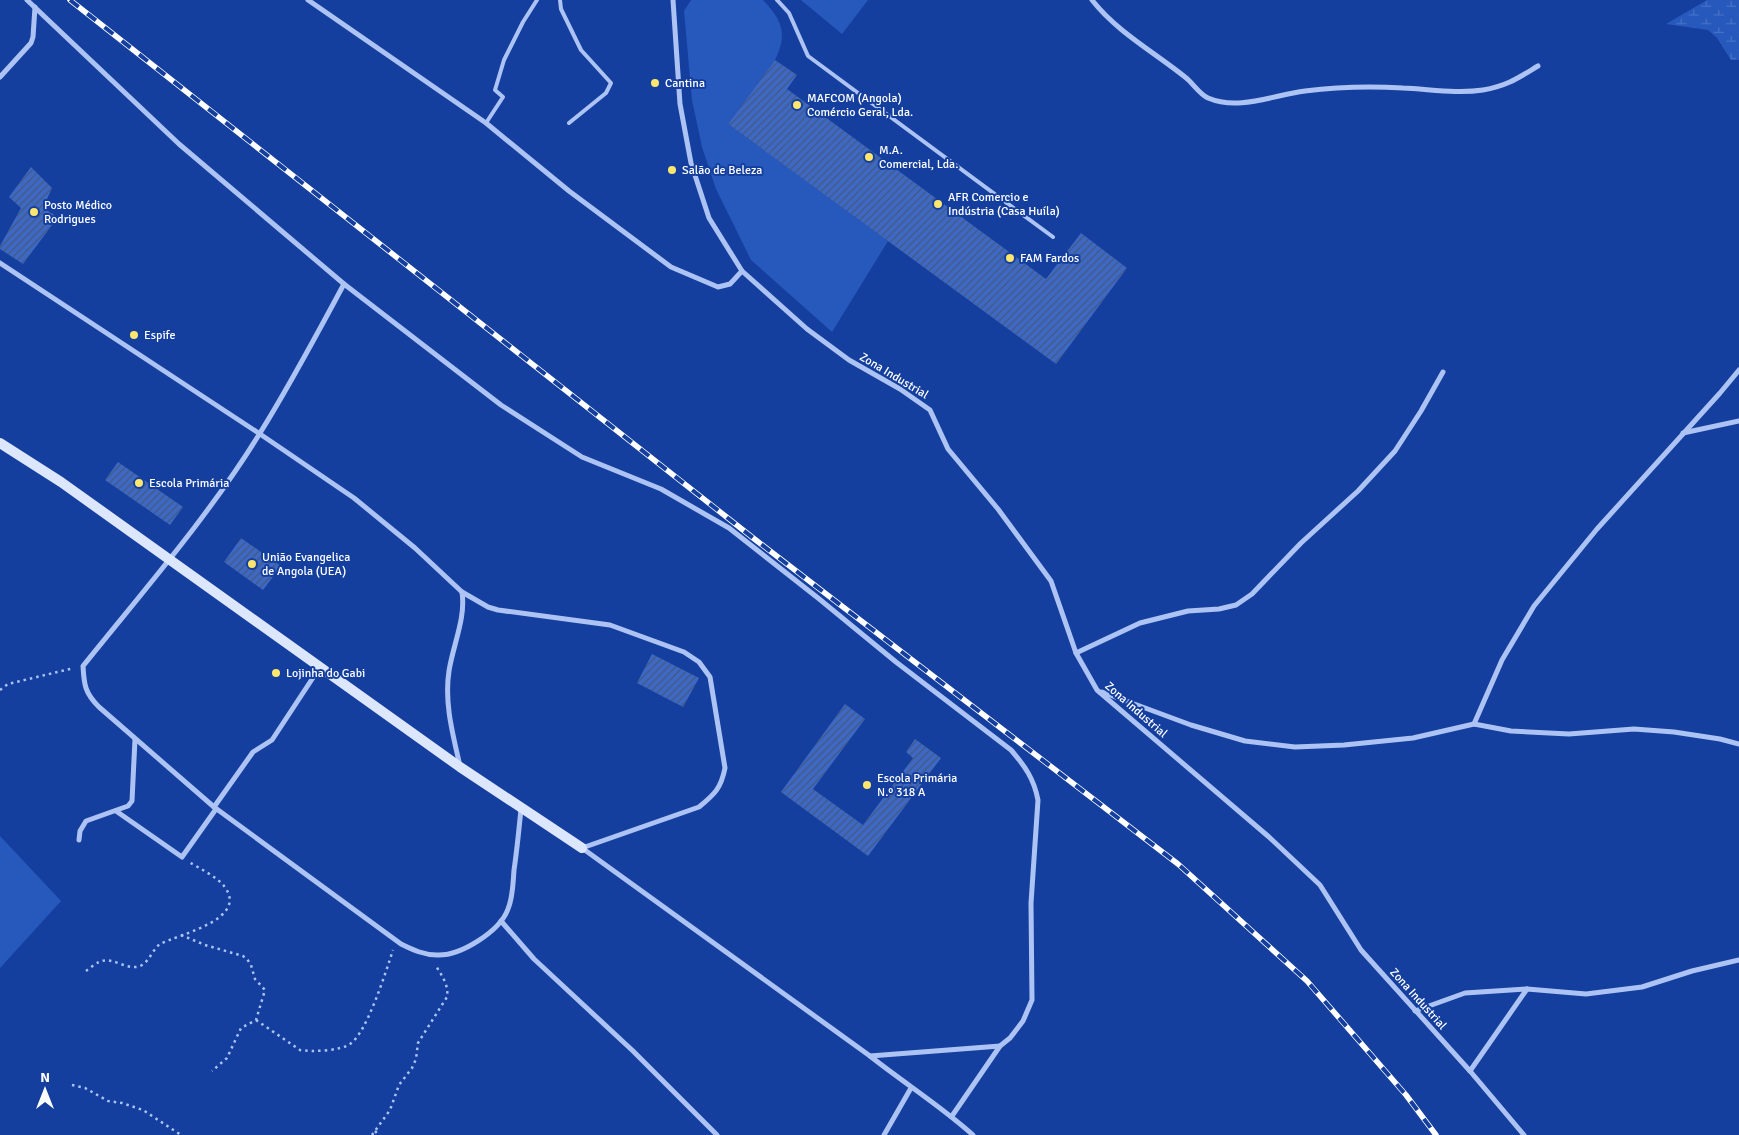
<svg xmlns="http://www.w3.org/2000/svg" width="1739" height="1135" font-family="Signika,sans-serif">
	<style>
		.green { fill: #2758bc }
		.wetland { fill: url(#wetland-marsh) }
		.building { fill: url(#building-hatch) }
		.lines { fill: none; stroke-linecap: round; stroke-linejoin: round }
		.path { stroke: #acc3f4; stroke-width: 2.5; stroke-dasharray: 2.5 4; stroke-linecap: butt }
		.lane { stroke: #acc3f4; stroke-width: 4 }
		.street { stroke: #acc3f4; stroke-width: 5 }
		.secondary { stroke: #dce6fd; stroke-width: 10 }
		.rail-casing { stroke: #fff; stroke-width: 5.5 }
		.rail { stroke: #143f9e; stroke-width: 4; stroke-dasharray: 11; stroke-linecap: butt }
		.poi-dot { fill: #ffe76e; stroke: #143f9e; stroke-width: 2 }
		.labels { text-anchor: middle; dominant-baseline: central; stroke-width: 4; stroke-linejoin: round; paint-order: stroke }
		.poi-label { font-size: 12px; fill: #fff; stroke: #143f9e; text-anchor: start }
		.street-label { font-size: 12px; fill: #fff; stroke: #143f9e }
	</style>
	<defs>
		<pattern id="wetland-marsh" width="20" height="14" patternUnits="userSpaceOnUse" patternTransform="scale(1.25)"><rect width="20" height="14" fill="#2758bc"/><path d="M1 5h8M5 5V1M11 12h8M15 12V8" fill="none" stroke="#4771c6"/></pattern>
		<pattern id="building-hatch" width="6" height="6" patternUnits="userSpaceOnUse" patternTransform="scale(1.25)"><rect width="6" height="6" fill="#3d69c5"/><path d="M-1 1l2-2M0 6l6-6M5 7l2-2" fill="none" stroke="#46587c"/></pattern>
	</defs>
	<rect width="100%" height="100%" fill="#143f9e"/>
	<g class="green">
		<path d="M691,0h72c19,20 25,34 12,60l-47,64 160,117 -56,91 -81,-72 -35,-71 -14,-42 -10,-47 -8,-89z"/>
		<polygon points="801,0 868,0 842,34"/>
		<polygon points="0,836 61,901 0,968"/>
	</g>
	<polygon class="wetland" points="1707,0 1739,0 1739,60 1731,60 1717,38 1708,30 1666,24"/>
	<g class="building">
		<polygon points="775,60 797,75 787,89 1046,279 1081,233 1127,268 1056,364 728,124"/>
		<polygon points="31,167 52,188 43,208 58,217 23,264 0,249 0,246 21,208 9,197"/>
		<polygon points="118,462 183,507 170,525 105,480"/>
		<polygon points="241,538 281,566 263,590 224,562"/>
		<polygon points="652,654 699,678 683,707 637,683"/>
		<polygon points="845,704 865,719 813,789 863,825 913,758 906,752 915,739 941,758 868,856 781,792"/>
	</g>
	<g class="lines">
		<g class="path">
			<polyline points="0,690 8,684 74,668"/>
			<polyline points="181,935 205,945 243,956 247,959 251,965 255,979 265,990 256,1020 241,1028 227,1058 212,1071"/>
			<path d="M86,971c4,-3 9,-7 13,-9 14,-7 29,11 43,3 8,-5 11,-16 18,-21 20,-10 90,-25 64,-58 -7,-9 -25,-18 -35,-24"/>
			<path d="M256,1020l44,30c12,2 40,1 50,-6 17,-11 36,-73 43,-94"/>
			<polyline points="72,1085 85,1088 108,1101 122,1103 143,1110 181,1135"/>
			<polyline points="375,1131 379,1135"/>
			<path d="M372,1135l18,-25 9,-25 13,-17 4,-9 2,-16 29,-46c2,-13 -6,-22 -12,-33"/>
		</g>
		<g class="lane">
			<polyline points="560,0 561,9 581,50 611,83 606,93 569,123"/>
			<polyline points="777,0 789,13 808,56 1053,237"/>
			<polyline points="486,123 503,97 495,90 504,60 523,22 537,0"/>
		</g>
		<g class="street">
			<path d="M27,0l152,144 165,140 157,121 81,52 79,32 68,39 89,70 78,64 115,88c14,16 23,29 27,50l-7,103 1,97 -9,21 -13,17 -10,8 -48,70"/>
			<polyline points="308,0 486,123 569,191 671,267 718,287 730,284 742,271"/>
			<polyline points="673,0 680,104 691,163 709,218 742,271 807,329 849,360 900,389 930,410 948,449 998,509 1051,581 1076,653 1097,690 1269,837 1320,885 1361,950 1470,1071 1524,1135"/>
			<path d="M1092,0c25,32 62,52 93,77 8,6 14,17 23,21 31,13 65,-3 97,-7 31,-4 67,-5 98,-3 26,1 54,6 80,2 24,-4 35,-12 55,-24"/>
			<polyline points="0,77 31,43 33,37 35,7"/>
			<path d="M0,263l260,171 94,64 61,50 47,44 26,15 10,3 112,15 74,27 15,10 11,15 15,91c-4,20 -10,26 -26,39l-117,41"/>
			<path d="M344,284c-27,50 -54,101 -84,149 -51,83 -116,157 -177,233 1,19 2,27 16,41l115,100 187,137c12,6 23,11 36,11 24,1 63,-24 71,-46 5,-12 5,-26 6,-39 3,-20 5,-41 7,-61"/>
			<polyline points="1683,433 1739,421"/>
			<polyline points="1076,653 1140,623 1188,611 1219,609 1236,605 1252,594 1301,543 1358,491 1395,451 1421,411 1443,372"/>
			<polyline points="1102,692 1191,725 1245,741 1295,747 1344,745 1413,738 1474,724 1511,731 1569,734 1634,729 1674,732 1720,739 1739,744"/>
			<polyline points="1474,724 1502,660 1534,606 1597,529 1720,393 1739,370"/>
			<path d="M460,766c-7,-31 -16,-63 -11,-95 4,-26 17,-53 13,-79"/>
			<polyline points="214,807 253,752 272,740 320,667"/>
			<polyline points="116,811 182,857 216,809"/>
			<polyline points="79,840 80,831 86,821 128,806 132,801 135,739"/>
			<path d="M582,848l288,208c34,27 71,50 103,79"/>
			<polyline points="501,921 534,959 633,1051 717,1135"/>
			<polyline points="1415,1011 1465,993 1527,989 1586,994 1642,987 1692,971 1739,960"/>
			<polyline points="870,1056 1000,1046"/>
			<polyline points="1470,1071 1527,989"/>
			<polyline points="884,1135 911,1088"/>
		</g>
		<polyline class="secondary" points="0,443 61,482 460,767 582,848"/>
		<defs>
			<polyline id="rail" points="70,0 757,541 1178,864 1307,981 1406,1095 1436,1135"/>
		</defs>
		<use href="#rail" class="rail-casing"/>
		<use href="#rail" class="rail"/>
	</g>
	<g class="poi-dot">
		<circle cx="655" cy="83" r="5"/>
		<circle cx="797" cy="105" r="5"/>
		<circle cx="869" cy="157" r="5"/>
		<circle cx="672" cy="170" r="5"/>
		<circle cx="938" cy="204" r="5"/>
		<circle cx="34" cy="212" r="5"/>
		<circle cx="1010" cy="258" r="5"/>
		<circle cx="134" cy="335" r="5"/>
		<circle cx="139" cy="483" r="5"/>
		<circle cx="252" cy="564" r="5"/>
		<circle cx="276" cy="673" r="5"/>
		<circle cx="867" cy="785" r="5"/>
	</g>
	<g class="labels">
		<g class="poi-label">
			<text x="665" y="83">Cantina</text>
			<text x="807" y="98">MAFCOM (Angola)<tspan x="807" dy="14">Comércio Geral, Lda.</tspan></text>
			<text x="879" y="150">M.A.<tspan x="879" dy="14">Comercial, Lda.</tspan></text>
			<text x="682" y="170">Salão de Beleza</text>
			<text x="948" y="197">AFR Comercio e<tspan x="948" dy="14">Indústria (Casa Huíla)</tspan></text>
			<text x="44" y="205">Posto Médico<tspan x="44" dy="14">Rodrigues</tspan></text>
			<text x="1020" y="258">FAM Fardos</text>
			<text x="144" y="335">Espife</text>
			<text x="149" y="483">Escola Primária</text>
			<text x="262" y="557">União Evangelica<tspan x="262" dy="14">de Angola (UEA)</tspan></text>
			<text x="286" y="673">Lojinha do Gabi</text>
			<text x="877" y="778">Escola Primária<tspan x="877" dy="14">N.º 318 A</tspan></text>
		</g>
		<g class="street-label">
			<text transform="translate(894 376) rotate(31)">Zona Industrial</text>
			<text transform="translate(1136 710) rotate(41)">Zona Industrial</text>
			<text transform="translate(1418 999) rotate(48)">Zona Industrial</text>
		</g>
	</g>
	<g transform="translate(45 1090)" stroke="#143f9e" stroke-width="4" paint-order="stroke">
	<path d="M0-4L9 19L0 12L-9 19Z" fill="#ffffff"/>
	<text y="-8" font-size="14" font-weight="bold" text-anchor="middle" fill="#ffffff">N</text>
	</g>
</svg>
